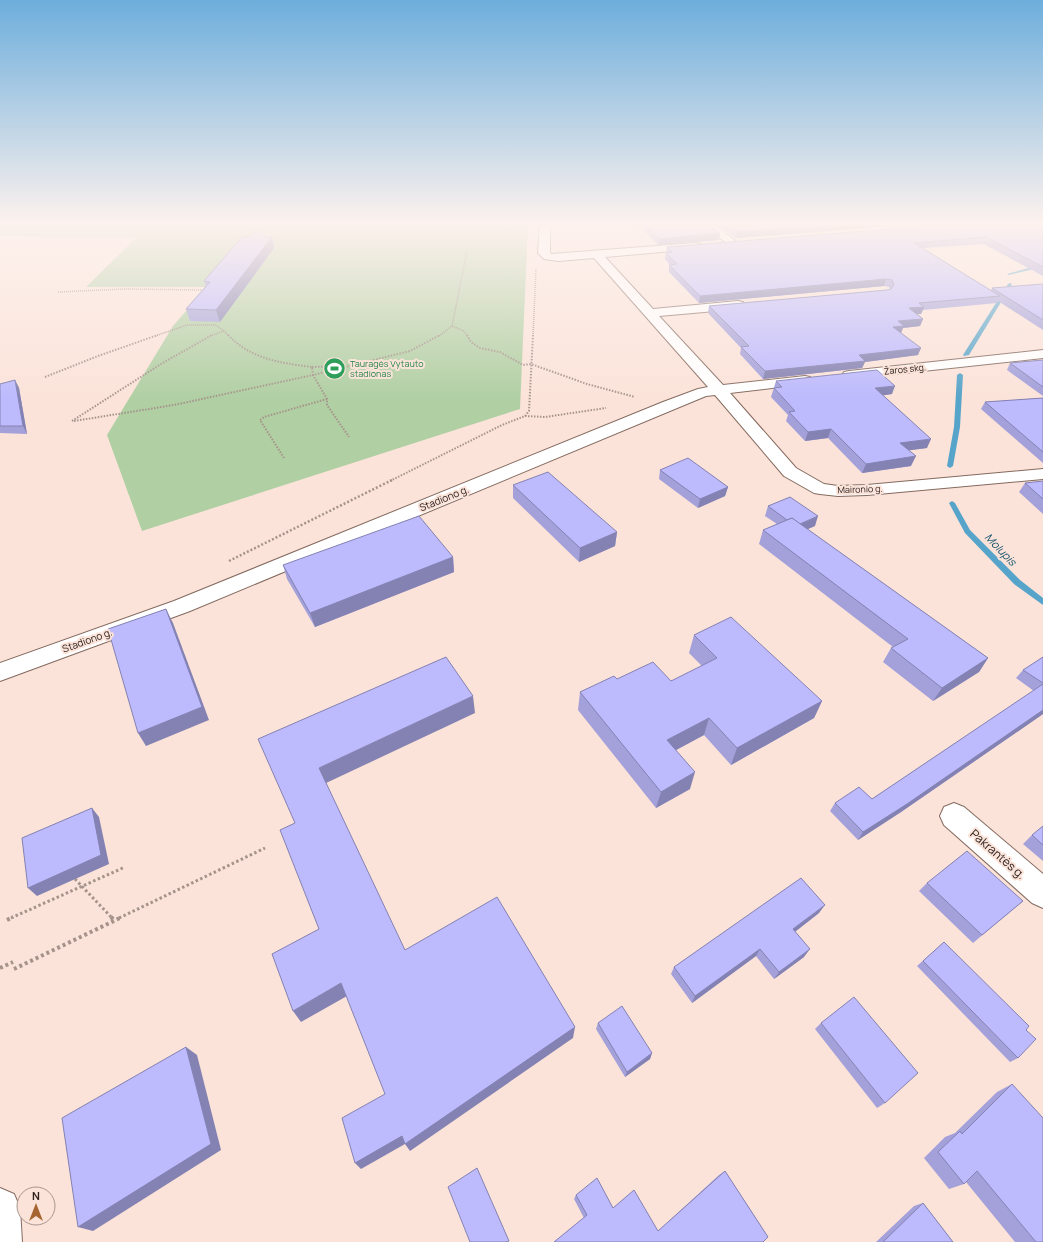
<svg xmlns="http://www.w3.org/2000/svg" width="1043" height="1242" font-family="Manrope,sans-serif">
	<style>
		.green { fill: #b0cfa3 }
		.lines { fill: none; stroke-linecap: round; stroke-linejoin: round }
		.stream { fill: #56a4c9; fill-rule: evenodd }
		.minor-casing { stroke: #846a5f; stroke-width: 2 }
		.path-far4 { stroke: #a5938b; stroke-width: 1.5; stroke-dasharray: 1 1; stroke-linecap: butt }
		.path-far3 { stroke: #a5938b; stroke-width: 2; stroke-dasharray: 1.5 1.5; stroke-linecap: butt }
		.path-far2 { stroke: #a5938b; stroke-width: 2.5; stroke-dasharray: 2 2; stroke-linecap: butt }
		.path-far1 { stroke: #a5938b; stroke-width: 3; stroke-dasharray: 2.5 2.5; stroke-linecap: butt }
		.path { stroke: #a5938b; stroke-width: 4; stroke-dasharray: 3 3; stroke-linecap: butt }
		.minor { fill: #fff; fill-rule: evenodd }
		.wall { fill: #a3a0da }
		.shaded-wall { fill: #8482b2 }
		.building { fill: #bdbafe; stroke: #8482b2 }
		.labels { text-anchor: middle; dominant-baseline: central; stroke-width: 4; stroke-linejoin: round; paint-order: stroke }
		.far-leisure-label { font-size: 9px; fill: #27864d; stroke: #fbe3d9; text-anchor: start }
		.far-street-label { font-size: 9px; fill: #2c211d; stroke: #fbe3d9 }
		.street-label { font-size: 10px; fill: #2c211d; stroke: #fbe3d9 }
		.water-label { font-size: 11px; font-style: italic; fill: #13526c; stroke: #fbe3d9 }
		.near-street-label { font-size: 12px; fill: #2c211d; stroke: #fbe3d9 }
	</style>
	<rect width="100%" height="100%" fill="#fbe3d9"/>
	<polygon class="green" points="0,225 528,225 520,409 142,531 107,435 173,326 207,287 86,287 136,238 0,236"/>
	<g class="lines">
		<g class="stream">
			<polygon points="1032,267 1034,267 1034,269 1009,275 1007,274"/>
			<polygon points="1010,283 1012,284 969,355 964,356 963,355 1008,284"/>
			<polygon points="960,373 963,375 960,427 953,466 950,468 947,466 954,427 957,375"/>
			<polygon points="952,501 955,503 970,530 1020,580 1043,598 1043,605 1014,584 965,533 949,503"/>
		</g>
		<defs>
			<g id="minor">
				<polygon points="540,225 550,225 550,252 551,254 696,243 700,244 702,246 696,249 605,257 653,309 738,301 743,302 744,305 743,308 738,309 659,316 723,385 805,376 810,377 812,380 810,383 805,384 730,393 796,468 824,484 838,486 867,485 1043,469 1043,479 867,495 838,496 820,494 814,493 784,476 715,395 706,396 190,611 0,681 0,663 174,601 663,402 698,389 708,387 594,258 558,261 544,259 538,253"/>
				<polygon points="704,225 715,225 738,243 737,245 729,245"/>
				<polygon points="1043,350 1043,358 849,379 844,378 842,375 844,372 849,371"/>
				<polygon points="954,803 964,807 1043,874 1043,908 1032,903 944,825 940,816 944,807"/>
				<polygon points="0,1188 14,1194 20,1208 22,1242 0,1242"/>
			</g>
		</defs>
		<use href="#minor" class="minor-casing"/>
		<g class="path-far4">
			<polyline points="58,292 125,289 202,290 203,292"/>
			<polyline points="452,326 464,331 467,336"/>
			<polyline points="155,336 187,325 216,325 224,331"/>
			<polyline points="210,336 224,331 229,336"/>
			<polyline points="439,336 452,326 467,251"/>
			<polyline points="533,336 536,269"/>
		</g>
		<g class="path-far3">
			<path d="M228,335c23,24 52,28 84,32l1,8 97,-24 30,-16"/>
			<polyline points="467,335 471,342 480,348 500,352 523,365 531,364 587,384 635,397"/>
			<polyline points="312,367 344,366"/>
			<polyline points="45,377 98,356 158,335"/>
			<polyline points="525,416 545,417 606,408"/>
			<polyline points="72,421 161,364 212,335"/>
			<polyline points="74,421 174,405 313,375 327,399 327,405 349,437"/>
			<polyline points="284,458 260,420 264,417 327,399"/>
			<polyline points="390,481 502,425 525,416 529,411 533,335"/>
		</g>
		<polyline class="path-far2" points="229,561 392,480"/>
		<g class="path-far1">
			<polyline points="75,879 112,918"/>
			<polyline points="11,918 125,867"/>
			<polyline points="119,918 265,848"/>
		</g>
		<g class="path">
			<polyline points="111,917 114,920"/>
			<polyline points="7,920 13,917"/>
			<polyline points="0,968 13,962"/>
			<polyline points="14,969 122,917"/>
		</g>
		<use href="#minor" class="minor"/>
	</g>
	<g class="wall">
		<polygon points="639,225 710,225 720,233 719,240 658,245"/>
		<polygon points="717,225 905,225 736,238"/>
		<polygon points="1043,225 1043,276 984,244 923,248 991,291 992,288 1043,284 1043,330 998,301 997,303 923,310 921,314 917,314 923,319 920,326 903,328 901,333 918,355 865,362 862,368 763,379 740,354 741,348 708,313 709,306 887,290 890,289 889,287 884,286 699,303 669,272 669,265 670,265 665,259 667,247"/>
		<polygon points="266,237 272,237 274,248 220,322 190,321 186,309 206,286 204,281"/>
		<polygon points="1043,360 1043,396 1007,370 1010,363"/>
		<polygon points="15,380 19,388 27,434 0,433 0,384"/>
		<polygon points="776,381 892,394 883,395 927,448 909,450 911,466 862,473 828,438 805,441 786,421 788,415 771,397"/>
		<polygon points="1043,398 1043,463 981,409 985,402"/>
		<polygon points="660,470 728,487 725,496 698,508 659,479"/>
		<polygon points="1043,481 1043,514 1019,492 1025,483"/>
		<polygon points="513,485 617,532 615,546 579,562 513,498"/>
		<polygon points="768,506 815,526 807,529 988,658 979,672 933,701 883,662 891,648 893,647 759,544 763,530 777,524 765,516"/>
		<polygon points="453,557 454,572 315,627 287,579 283,565"/>
		<polygon points="694,635 822,701 814,718 731,765 704,735 676,750 690,789 656,808 578,710 580,692 617,679 671,681 702,666 689,653"/>
		<polygon points="1043,657 1043,714 901,812 858,840 830,811 835,803 872,799 1034,691 1016,678 1023,670"/>
		<polygon points="1043,826 1043,861 1023,844 1032,835"/>
		<polygon points="927,883 1023,901 973,943 919,891"/>
		<polygon points="819,913 795,932 804,957 774,979 756,956 692,1003 671,974 674,967"/>
		<polygon points="944,942 1018,1058 1010,1062 917,966"/>
		<polygon points="598,1023 652,1053 650,1059 625,1077 596,1029"/>
		<polygon points="821,1023 885,1103 877,1108 815,1029"/>
		<polygon points="1012,1084 1043,1242 1015,1242 966,1182 964,1184 949,1189 924,1158 945,1137 955,1133 997,1092"/>
		<polygon points="725,1171 768,1237 554,1242 584,1218 574,1199 576,1195 613,1208 658,1231 719,1175"/>
		<polygon points="923,1203 953,1242 876,1242 914,1206"/>
	</g>
	<g class="shaded-wall">
		<polygon points="830,225 905,225 736,238 738,232"/>
		<polygon points="720,233 719,240 658,245 659,239"/>
		<polygon points="272,237 274,248 220,322 216,310"/>
		<polygon points="886,279 884,286 699,303 700,296"/>
		<polygon points="924,307 921,314 906,315 909,308"/>
		<polygon points="923,319 920,326 903,328 901,333 893,327 898,321"/>
		<polygon points="921,348 918,355 865,362 862,368 763,379 765,371 859,355"/>
		<polygon points="15,380 19,388 27,434 23,426"/>
		<polygon points="895,386 892,394 872,397 875,388"/>
		<polygon points="831,429 828,438 805,441 808,432"/>
		<polygon points="931,439 927,448 897,452 900,443"/>
		<polygon points="916,456 911,466 862,473 866,464"/>
		<polygon points="728,487 725,496 698,508 700,499"/>
		<polygon points="818,516 815,526 792,536 796,526"/>
		<polygon points="617,532 615,546 579,562 580,548"/>
		<polygon points="453,557 454,572 315,627 310,613"/>
		<polygon points="166,609 173,623 209,720 146,746 138,733"/>
		<polygon points="988,658 979,672 933,701 942,688"/>
		<polygon points="473,696 475,713 324,784 319,768"/>
		<polygon points="822,701 814,718 731,765 737,748"/>
		<polygon points="1043,710 1043,714 901,812 858,840 863,832"/>
		<polygon points="709,718 704,735 663,757 667,740"/>
		<polygon points="695,772 690,789 656,808 661,792"/>
		<polygon points="92,808 99,817 109,864 37,896 28,888"/>
		<polygon points="825,905 819,913 788,937 793,929"/>
		<polygon points="760,949 756,956 692,1003 695,996"/>
		<polygon points="810,949 804,957 774,979 779,972"/>
		<polygon points="341,983 347,996 301,1022 293,1011"/>
		<polygon points="575,1027 573,1038 410,1151 405,1144 361,1169 355,1163"/>
		<polygon points="186,1047 197,1055 221,1150 93,1231 78,1227"/>
		<polygon points="652,1053 650,1059 625,1077 627,1072"/>
	</g>
	<g class="building">
		<polygon points="645,225 710,225 720,233 659,239"/>
		<polygon points="727,225 830,225 738,232"/>
		<polygon points="941,225 1043,225 1043,267 986,237 914,243 1000,296 919,303 924,307 909,308 923,319 898,321 904,326 893,327 921,348 859,355 865,361 765,371 741,347 749,346 709,306 887,290 891,289 894,285 892,280 886,279 700,296 669,265 677,264 666,253 672,252 667,247"/>
		<polygon points="256,229 266,237 272,237 216,310 186,309 210,282 204,281 242,237 250,237"/>
		<polygon points="1043,284 1043,320 992,288"/>
		<polygon points="1043,360 1043,387 1010,363"/>
		<polygon points="877,370 895,386 875,388 931,439 900,443 916,456 866,464 831,429 808,432 789,412 795,411 774,388 782,387 776,381"/>
		<polygon points="15,380 23,426 0,426 0,384"/>
		<polygon points="1043,398 1043,452 985,402"/>
		<polygon points="688,458 728,487 700,499 660,470"/>
		<polygon points="548,472 617,532 580,548 513,485"/>
		<polygon points="1043,481 1043,499 1025,483"/>
		<polygon points="790,497 818,516 800,524 792,518 787,520 768,506"/>
		<polygon points="419,516 453,557 310,613 283,565"/>
		<polygon points="792,518 988,658 942,688 891,648 908,639 763,530"/>
		<polygon points="166,609 202,707 138,733 108,629"/>
		<polygon points="731,617 822,701 737,748 709,718 667,740 695,772 661,792 580,692 614,676 617,679 653,662 671,681 717,658 694,635"/>
		<polygon points="446,657 473,696 319,768 405,950 497,897 575,1027 405,1144 402,1136 355,1163 342,1118 385,1094 341,983 293,1011 272,954 319,929 280,830 295,823 258,739"/>
		<polygon points="1043,657 1043,683 1023,670"/>
		<polygon points="1043,684 1043,710 907,804 863,832 835,803 859,787 872,799"/>
		<polygon points="92,808 101,855 28,888 22,838"/>
		<polygon points="1043,826 1043,845 1032,835"/>
		<polygon points="967,851 1023,901 982,935 927,883"/>
		<polygon points="801,878 825,905 793,929 810,949 779,972 760,949 695,996 674,967"/>
		<polygon points="944,942 1029,1026 1026,1030 1036,1039 1018,1058 923,961"/>
		<polygon points="854,997 918,1073 885,1103 821,1023"/>
		<polygon points="622,1006 652,1053 627,1072 598,1023"/>
		<polygon points="186,1047 211,1144 78,1227 62,1118"/>
		<polygon points="1012,1084 1043,1118 1043,1242 1036,1242 977,1171 964,1184 938,1152 960,1131 962,1134"/>
		<polygon points="477,1168 509,1241 506,1242 470,1242 448,1187"/>
		<polygon points="725,1171 768,1237 763,1242 554,1242 587,1215 576,1195 597,1178 613,1208 634,1190 658,1231"/>
		<polygon points="923,1203 953,1242 883,1242"/>
	</g>
	<linearGradient id="sky" x2="0" y2="1"><stop stop-color="#6daedc"/><stop offset="0.56" stop-color="#fdf2ee"/><stop offset="1" stop-color="#fdf2ee" stop-opacity="0"/></linearGradient>
	<rect width="1043" height="399" fill="url(#sky)"/>
	<defs>
		<symbol id="stadium-disc" viewBox="-11 -11 22 22"><circle r="9.5" fill="#2e9e5b" stroke="#fbe3d9"/><path d="M0-5a6.5 5 0 1 0 0 10a6.5 5 0 1 0 0-10ZM-3.5-1.8h7v3.6h-7Z" fill="#fff"/></symbol>
	</defs>
	<g fill-rule="evenodd">
		<use href="#stadium-disc" x="322" y="356" width="25" height="25"/>
	</g>
	<g class="labels">
		<g class="far-leisure-label">
			<text x="350" y="363">Tauragės Vytauto<tspan x="350" dy="10">stadionas</tspan></text>
		</g>
		<g class="far-street-label">
			<text transform="translate(905 369) rotate(-6)">Žaros skg.</text>
			<text transform="translate(860 489) rotate(-2)">Maironio g.</text>
		</g>
		<g class="street-label">
			<text transform="translate(444 498) rotate(-22)">Stadiono g.</text>
			<text transform="translate(87 640) rotate(-20)">Stadiono g.</text>
		</g>
		<g class="water-label">
			<text transform="translate(1001 549) rotate(46)">Molupis</text>
		</g>
		<g class="near-street-label">
			<text transform="translate(998 854) rotate(41)">Pakrantės g.</text>
		</g>
	</g>
	<g transform="translate(36 1206)"><circle r="19" fill="#fbe3d9" stroke="#a8958e"/>
	<path d="M0-3L7 15L0 10L-7 15Z" fill="#a66430"/>
	<text y="-6" font-size="11" font-weight="bold" text-anchor="middle" fill="#2c211d">N</text>
	</g>
</svg>
